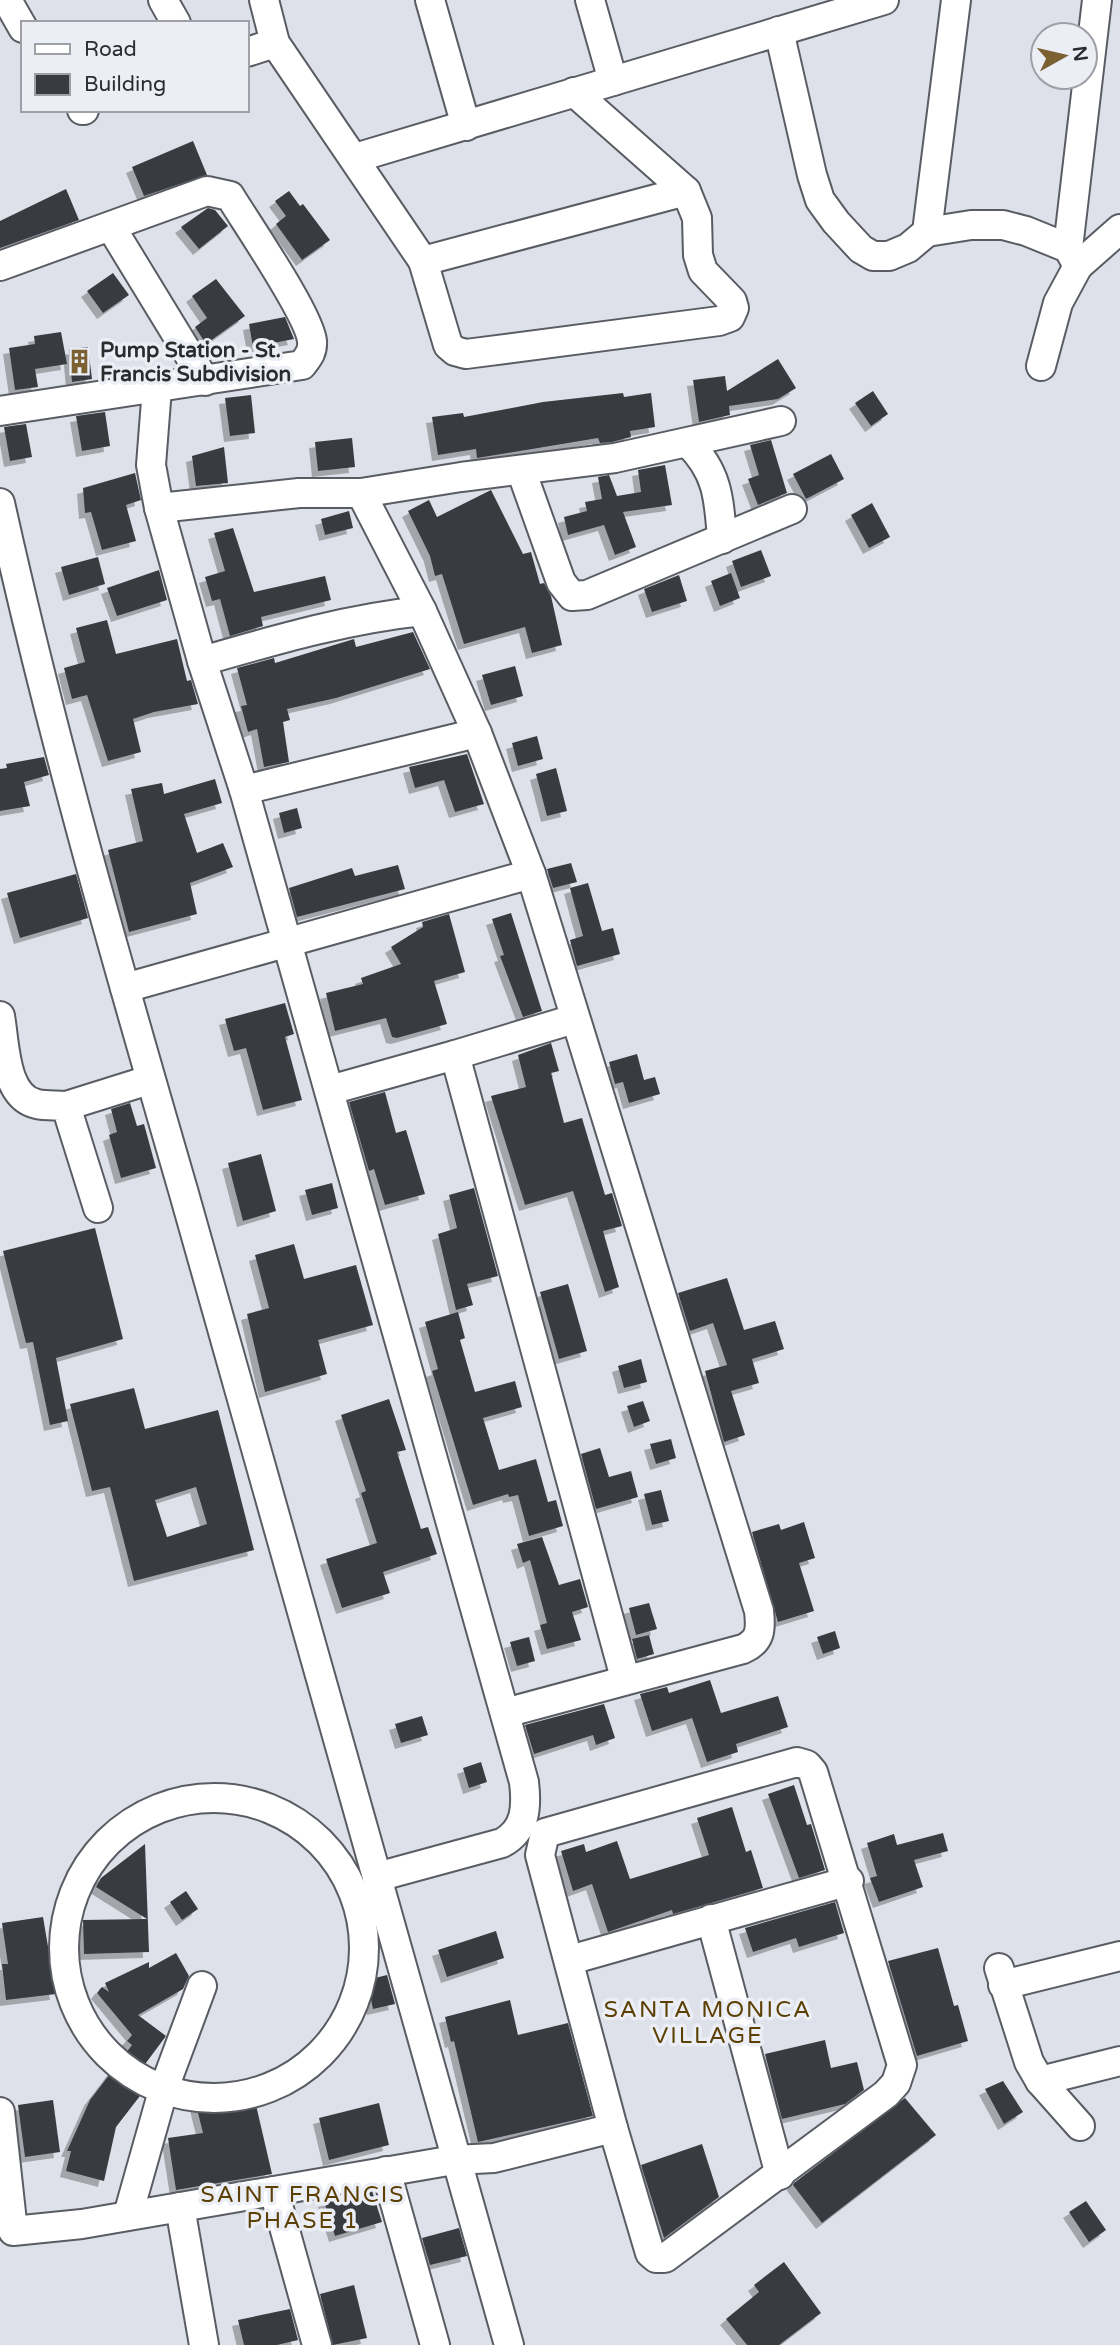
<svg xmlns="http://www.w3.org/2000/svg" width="1120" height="2345" font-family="'Varela Round',sans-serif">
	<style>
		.building { fill: #393b41; fill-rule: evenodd; filter: url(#shadow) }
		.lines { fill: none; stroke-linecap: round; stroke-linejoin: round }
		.minor-casing { stroke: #5a5c63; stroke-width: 32 }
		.minor { stroke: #fff; stroke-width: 28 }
		.labels { text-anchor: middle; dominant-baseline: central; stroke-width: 7; stroke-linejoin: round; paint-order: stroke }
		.poi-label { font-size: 21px; font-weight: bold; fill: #2b2c2f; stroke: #eceef6; text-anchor: start }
		.neighbourhood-label { font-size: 23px; letter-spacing: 2px; fill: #5c3f02; stroke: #eceef6 }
	</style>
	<defs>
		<filter id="shadow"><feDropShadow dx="-6" dy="6" stdDeviation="0" flood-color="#0004"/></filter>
	</defs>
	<rect width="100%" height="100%" fill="#dee1e9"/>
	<g class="building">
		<polygon points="193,141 207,175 144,196 132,167"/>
		<polygon points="66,189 79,220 0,248 0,221"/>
		<polygon points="289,191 300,206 303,204 330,240 302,260 276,224 286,216 275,201"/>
		<polygon points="208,208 215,210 228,226 199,249 181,227"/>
		<polygon points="113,273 129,295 103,313 87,291"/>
		<polygon points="216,279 245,316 206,344 195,327 207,318 192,296"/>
		<polygon points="285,317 294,339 253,347 249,324"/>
		<polygon points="61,332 67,364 35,369 38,387 15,390 9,348 35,344 34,336"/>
		<polygon points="88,347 92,379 72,382 69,349"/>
		<polygon points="778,359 796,388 778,399 729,406 730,415 699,422 693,380 725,376 727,391"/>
		<polygon points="873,391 888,414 871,426 855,403"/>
		<polygon points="623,393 624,397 651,393 655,427 630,431 631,437 612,442 600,443 598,438 477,458 476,449 438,455 432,417 463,413 464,417 543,402"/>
		<polygon points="251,395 255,433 230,436 225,398"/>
		<polygon points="105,412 110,446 82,451 76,416"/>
		<polygon points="26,424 32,457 10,461 4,427"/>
		<polygon points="352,438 355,467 318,471 315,442"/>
		<polygon points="771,440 787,493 758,505 748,479 759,475 750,445"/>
		<polygon points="224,447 228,483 196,486 192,456"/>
		<polygon points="831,454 844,479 806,499 793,474"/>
		<polygon points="665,465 672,505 623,512 636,547 615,555 604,525 568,535 564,517 587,511 585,502 602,499 598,477 609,475 617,496 641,492 638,470"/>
		<polygon points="135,473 141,500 126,505 136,541 102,550 91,512 85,513 83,488"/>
		<polygon points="491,490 523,554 531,552 540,584 544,583 551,596 562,645 532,653 525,627 464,644 442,574 435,576 430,556 408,511 429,500 437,517"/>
		<polygon points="872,503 890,537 869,548 851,515"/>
		<polygon points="349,511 353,528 325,535 321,519"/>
		<polygon points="233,528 254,592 325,576 331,600 261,617 263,626 230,636 220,599 212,601 205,577 225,571 214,533"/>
		<polygon points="761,550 771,576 741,587 732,561"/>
		<polygon points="98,557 105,584 69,595 61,567"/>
		<polygon points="159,570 167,600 117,616 107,588"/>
		<polygon points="731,573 740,598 720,606 711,581"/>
		<polygon points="679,575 687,601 652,612 644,589"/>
		<polygon points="107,620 116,654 177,639 187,681 191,680 198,704 154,712 133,719 141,752 108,761 87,695 72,699 64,668 85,662 76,628"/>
		<polygon points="413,632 430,669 336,698 287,709 290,720 283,722 289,762 264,767 257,729 248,732 241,706 247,705 237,668 274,658 275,663 354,639 356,647"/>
		<polygon points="515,666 523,696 491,705 482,675"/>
		<polygon points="537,736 543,759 518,766 512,743"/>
		<polygon points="467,754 484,804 455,812 444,780 415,788 409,767"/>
		<polygon points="44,757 49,775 24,782 30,806 0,811 0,769 7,768 6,764"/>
		<polygon points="556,768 567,811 547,816 536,774"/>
		<polygon points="215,779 222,803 184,814 197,853 223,843 233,867 190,883 197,914 129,932 108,850 143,841 131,789 162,783 164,794"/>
		<polygon points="297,808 302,828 284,833 279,813"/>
		<polygon points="571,863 577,882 553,888 547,869"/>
		<polygon points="398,865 405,889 297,917 289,888 352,868 355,876"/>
		<polygon points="76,874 88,918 20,938 7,893"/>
		<polygon points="588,883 602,931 613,928 620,954 577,966 570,940 583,936 570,888"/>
		<polygon points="511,913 542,1011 523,1017 500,956 504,955 492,919"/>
		<polygon points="449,914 465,972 434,981 447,1024 397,1038 392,1037 386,1018 335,1031 326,993 363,984 361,978 401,964 391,947 423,927 422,922"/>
		<polygon points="285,1003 294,1034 285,1037 302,1100 263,1110 246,1048 234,1051 225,1019"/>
		<polygon points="551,1043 559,1071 551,1073 564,1123 582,1118 605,1195 612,1193 622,1226 603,1231 619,1287 605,1292 573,1191 525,1205 491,1096 526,1087 518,1055"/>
		<polygon points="637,1054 644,1080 655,1077 660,1094 629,1103 623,1082 615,1084 609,1062"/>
		<polygon points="385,1092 396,1133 406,1130 425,1194 385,1205 374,1169 369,1171 349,1102"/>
		<polygon points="130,1103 137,1126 144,1124 156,1168 121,1178 109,1135 117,1132 111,1109"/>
		<polygon points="261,1154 276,1211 243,1221 228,1163"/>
		<polygon points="332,1183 338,1208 312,1215 305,1190"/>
		<polygon points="474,1188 498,1276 467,1284 473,1305 456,1310 438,1234 457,1228 449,1195"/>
		<polygon points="95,1228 123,1339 56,1358 68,1421 50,1425 33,1342 26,1343 3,1251"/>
		<polygon points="294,1244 304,1279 356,1265 373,1325 318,1340 327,1374 265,1392 247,1314 269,1308 255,1255"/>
		<polygon points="727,1278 744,1330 775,1321 784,1349 752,1359 759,1383 731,1391 745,1435 724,1442 705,1371 727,1365 713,1323 690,1331 678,1293"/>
		<polygon points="568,1284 587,1351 559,1359 540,1292"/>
		<polygon points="458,1312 465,1338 460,1340 475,1392 515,1381 522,1407 483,1418 499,1470 536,1459 548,1502 556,1500 563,1526 529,1536 518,1495 509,1497 508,1494 473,1505 432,1371 438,1369 425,1322"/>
		<polygon points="641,1359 647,1382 624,1388 618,1366"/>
		<path d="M134,1388l11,41 73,-19 36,140 -120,31 -24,-94 -18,4 -22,-87zM196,1487l11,37 -40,13 -12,-37z"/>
		<polygon points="389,1399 406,1450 397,1452 421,1529 428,1527 437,1554 383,1572 390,1593 342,1608 326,1559 377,1543 361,1493 366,1491 341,1415"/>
		<polygon points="643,1401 650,1421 634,1427 627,1406"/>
		<polygon points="671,1439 676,1458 656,1464 650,1444"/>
		<polygon points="600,1448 609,1477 631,1471 638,1497 596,1509 581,1454"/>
		<polygon points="661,1490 669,1521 652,1525 644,1494"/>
		<polygon points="804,1522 815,1558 799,1563 814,1611 778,1622 752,1532 779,1524 781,1530"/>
		<polygon points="542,1537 559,1585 580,1579 588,1607 572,1612 581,1640 547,1649 540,1625 547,1623 530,1560 523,1563 517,1544"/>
		<polygon points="649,1603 657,1629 636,1635 629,1608"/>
		<polygon points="835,1631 840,1648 823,1654 817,1637"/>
		<polygon points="649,1635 654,1654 637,1659 632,1639"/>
		<polygon points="529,1637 535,1661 517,1666 510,1642"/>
		<polygon points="710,1680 721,1713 778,1696 788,1727 736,1744 738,1752 707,1762 692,1718 652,1731 640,1694 667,1687 669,1693"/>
		<polygon points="604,1704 615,1738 596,1745 593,1735 534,1754 525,1725"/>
		<polygon points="422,1716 428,1735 401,1743 395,1724"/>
		<polygon points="481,1762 487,1782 469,1788 463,1768"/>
		<polygon points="794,1785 807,1825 811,1824 825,1870 799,1878 768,1794"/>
		<polygon points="732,1807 746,1852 751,1850 763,1888 673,1914 672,1910 608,1932 592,1884 573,1891 561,1851 584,1844 586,1852 617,1841 630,1879 709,1855 697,1818"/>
		<polygon points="943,1833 948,1851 914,1860 923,1887 879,1902 870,1878 877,1876 867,1843 894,1834 897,1845"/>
		<polygon points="145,1844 149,1952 84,1954 83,1920 147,1919 96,1887 101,1878"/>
		<polygon points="186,1891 198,1909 182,1920 170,1902"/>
		<polygon points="835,1902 844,1933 799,1947 796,1938 753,1952 745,1928"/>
		<polygon points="43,1917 56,1994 6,2000 2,1964 8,1964 2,1923"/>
		<polygon points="496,1931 504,1958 447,1977 438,1950"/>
		<polygon points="938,1948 954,2006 958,2005 968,2041 917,2056 888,1961"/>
		<polygon points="176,1953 189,1976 183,1989 138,2015 166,2036 131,2083 143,2092 116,2127 104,2181 66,2171 71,2151 67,2151 90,2100 132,2045 127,2041 132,2035 97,1993 102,1987 109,1992 105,1983 149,1962 149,1968"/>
		<polygon points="387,1975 395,2004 373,2009 367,1980"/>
		<polygon points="510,2000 518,2035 568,2023 593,2116 478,2142 454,2041 451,2042 445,2017"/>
		<polygon points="825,2040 831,2068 857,2062 864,2090 845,2104 782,2119 765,2054"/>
		<polygon points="1003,2081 1023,2112 1004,2124 985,2089"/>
		<polygon points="222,2098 225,2111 256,2105 272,2174 176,2190 168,2138 203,2133 196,2105"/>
		<polygon points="905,2098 936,2135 822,2223 793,2185 794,2183"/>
		<polygon points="53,2100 60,2152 25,2157 18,2105"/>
		<polygon points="379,2103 389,2145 329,2160 319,2118"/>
		<polygon points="702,2144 719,2197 664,2238 641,2165"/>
		<polygon points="372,2191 382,2222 335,2236 324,2201"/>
		<polygon points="1086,2201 1106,2230 1089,2242 1069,2212"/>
		<polygon points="459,2228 467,2256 430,2265 422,2238"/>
		<polygon points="784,2262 821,2313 779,2345 747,2345 726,2319 759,2292 754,2285"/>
		<polygon points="354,2285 367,2338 333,2345 320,2294"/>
		<polygon points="290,2309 298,2340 277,2345 244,2345 238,2320"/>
	</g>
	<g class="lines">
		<defs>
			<g id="minor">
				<polyline points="7,0 23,28"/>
				<polyline points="163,0 176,23"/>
				<polyline points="264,0 275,43 423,261 448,345 455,351 466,354 719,321 730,317 734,308 732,301 703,271 698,255 697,218 686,191 574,92"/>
				<polyline points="430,0 466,126"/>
				<polyline points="779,31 812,175 820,200 836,222 861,249 873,256 889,256 908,248 927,232 956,0"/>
				<polyline points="247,52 275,43"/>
				<polyline points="613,81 884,0"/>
				<polyline points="82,110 84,110"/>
				<polyline points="355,158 613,81 590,0"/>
				<polyline points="111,227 205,381"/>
				<polyline points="927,232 971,225 1003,225 1026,231 1068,248 1078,266 1120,229"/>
				<polyline points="1068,248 1097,0"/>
				<polyline points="423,261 686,191"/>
				<path d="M0,266l207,-75 23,5c17,28 79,118 82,145 1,11 -4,16 -10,24l-302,46"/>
				<polyline points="1041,366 1058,303 1078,266"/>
				<polyline points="157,388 151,465 159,508"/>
				<path d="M688,443c30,29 31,56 34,96"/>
				<polyline points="521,470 561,582 572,596 587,595 792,509"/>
				<path d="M361,493l61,118 55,122 54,141 228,737c2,18 2,30 -16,38l-238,64"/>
				<path d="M0,503c51,231 117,460 183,687l326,1155"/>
				<path d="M202,661c73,-21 144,-42 220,-50"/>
				<polyline points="244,790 477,733"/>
				<polyline points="125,988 531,874"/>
				<path d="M0,1016c5,27 4,81 37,88 9,2 20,1 29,2l32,102"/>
				<polyline points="574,1019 455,1055 625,1678"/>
				<polyline points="330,1090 455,1055"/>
				<polyline points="66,1106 149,1080"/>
				<polygon points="797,1762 807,1765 813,1772 902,2065 896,2083 886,2094 665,2258 656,2258 650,2253 613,2128 540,1855 545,1833"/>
				<circle cx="214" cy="1948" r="150"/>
				<path d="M377,1877l125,-34c24,-13 25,-36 22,-61l-280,-992 -42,-129 -43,-153 140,-15h62l100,-16 154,-19 166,-37"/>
				<polyline points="711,1919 780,2175"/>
				<polyline points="570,1960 849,1881"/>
				<polyline points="999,1968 1029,2062 1040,2081 1080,2126"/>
				<polyline points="1003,1985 1120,1956"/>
				<polyline points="1040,2081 1120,2061"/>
				<polyline points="0,2112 13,2231 82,2224 454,2160 494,2158 613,2128"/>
				<polyline points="386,2171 435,2345"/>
				<polyline points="274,2191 317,2345"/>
				<polyline points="180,2207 204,2345"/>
				<polyline points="128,2215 163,2091 202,1986"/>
			</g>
		</defs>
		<use href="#minor" class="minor-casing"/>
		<use href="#minor" class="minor"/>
	</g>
	<defs>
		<symbol id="building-bare" viewBox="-9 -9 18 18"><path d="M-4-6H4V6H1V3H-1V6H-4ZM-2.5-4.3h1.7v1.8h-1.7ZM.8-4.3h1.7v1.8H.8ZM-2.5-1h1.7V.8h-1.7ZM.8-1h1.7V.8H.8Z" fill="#7b6032" stroke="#eceef6" stroke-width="2.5" paint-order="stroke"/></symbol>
	</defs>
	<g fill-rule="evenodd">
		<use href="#building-bare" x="62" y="344" width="35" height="35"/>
	</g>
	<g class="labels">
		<g class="poi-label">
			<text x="100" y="350">Pump Station - St.<tspan x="100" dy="24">Francis Subdivision</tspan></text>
		</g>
		<g class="neighbourhood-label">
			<text x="708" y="2010">SANTA MONICA<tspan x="708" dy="26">VILLAGE</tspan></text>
			<text x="303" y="2195">SAINT FRANCIS<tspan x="303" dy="26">PHASE 1</tspan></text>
		</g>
	</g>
	<rect x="21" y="21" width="228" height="91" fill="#eceef6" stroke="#9fa0a6" stroke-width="2"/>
	<rect x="35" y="44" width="35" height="10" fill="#ffffff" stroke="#9fa0a6" stroke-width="2"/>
	<text x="84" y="56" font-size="21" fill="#2b2c2f">Road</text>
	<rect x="35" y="74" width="35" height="21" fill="#393b41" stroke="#9fa0a6" stroke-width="2"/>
	<text x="84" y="91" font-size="21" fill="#2b2c2f">Building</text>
	<g transform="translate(1064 56) rotate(82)"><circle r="33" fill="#eceef6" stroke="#9fa0a6" stroke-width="2"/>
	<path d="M0-5L12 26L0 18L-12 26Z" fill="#7b6032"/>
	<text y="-10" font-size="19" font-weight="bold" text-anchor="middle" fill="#2b2c2f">N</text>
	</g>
</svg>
